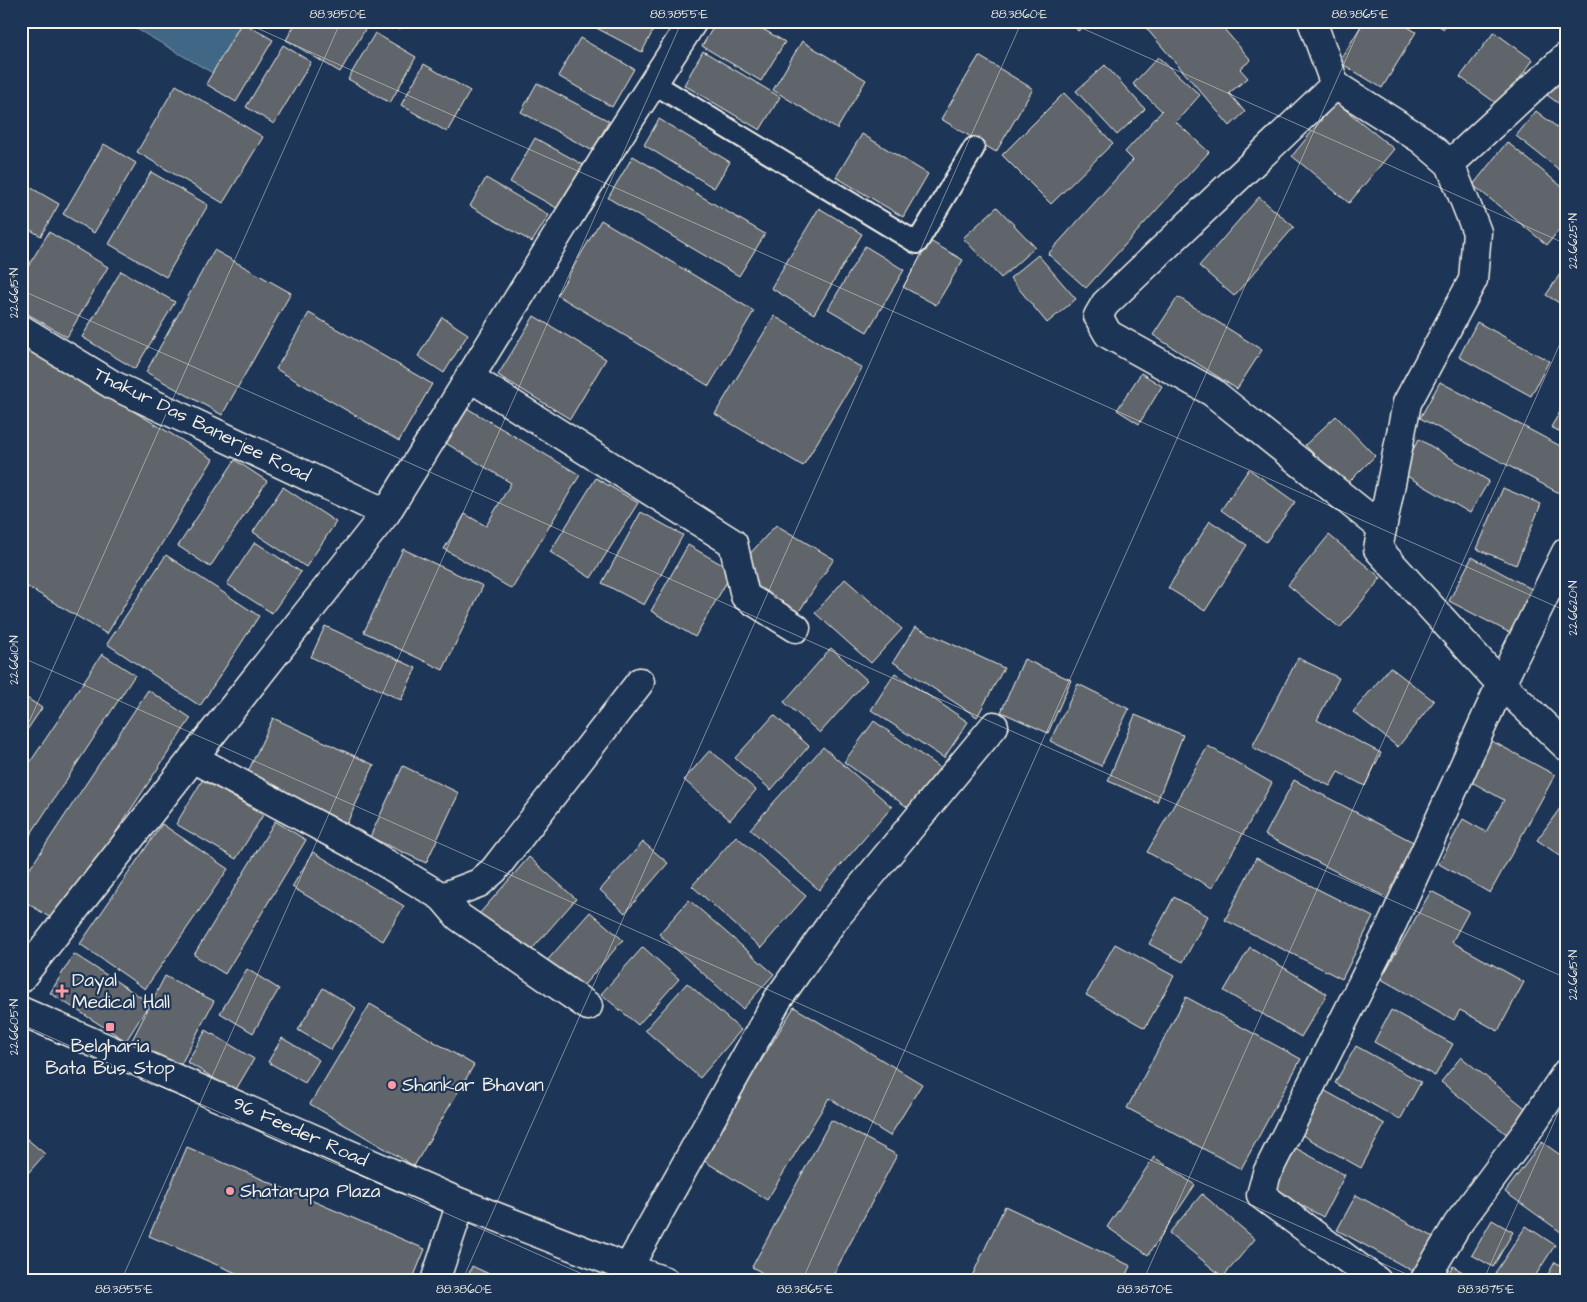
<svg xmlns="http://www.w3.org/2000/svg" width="1587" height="1302" font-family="'Architects Daughter',sans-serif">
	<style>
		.water { fill: #3f6886; stroke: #879fad }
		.building { fill: #5e656a; stroke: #f4f1e8 }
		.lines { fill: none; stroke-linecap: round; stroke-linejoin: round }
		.lane-casing { stroke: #f4f1e8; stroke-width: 24 }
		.street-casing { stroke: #f4f1e8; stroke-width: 31 }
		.secondary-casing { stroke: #f4f1e8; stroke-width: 31 }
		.primary-casing { stroke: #f4f1e8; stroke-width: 31 }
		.lane { stroke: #1d3557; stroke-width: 20 }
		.street { stroke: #1d3557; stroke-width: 28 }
		.secondary { stroke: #1d3557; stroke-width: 28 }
		.primary { stroke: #1d3557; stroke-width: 28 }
		.ticks { fill: none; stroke: #f4f1e8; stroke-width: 1; stroke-opacity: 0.45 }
		.poi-dot { fill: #ff9aa2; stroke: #1d3557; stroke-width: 2 }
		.labels { text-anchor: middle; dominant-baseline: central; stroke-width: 4.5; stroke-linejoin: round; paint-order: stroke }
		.street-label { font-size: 19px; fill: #f4f1e8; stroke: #1d3557 }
		.poi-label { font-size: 19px; fill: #f4f1e8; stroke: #1d3557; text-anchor: start }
		.neatline { fill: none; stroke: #f4f1e8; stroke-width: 2 }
		.ticks-label { font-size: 12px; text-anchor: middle; fill: #f4f1e8 }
	</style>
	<rect width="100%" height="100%" fill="#1d3557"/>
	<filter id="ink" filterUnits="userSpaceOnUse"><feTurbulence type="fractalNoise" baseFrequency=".02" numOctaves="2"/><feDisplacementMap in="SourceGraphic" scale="10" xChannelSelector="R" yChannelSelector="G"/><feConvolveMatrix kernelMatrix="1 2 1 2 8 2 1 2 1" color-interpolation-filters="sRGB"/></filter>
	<g filter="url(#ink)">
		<polygon class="water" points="123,21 254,21 216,75"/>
		<g class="building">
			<polygon points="297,21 370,21 340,72 286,40"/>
			<polygon points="387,21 404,21 400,29"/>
			<polygon points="583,21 658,21 642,52"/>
			<polygon points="717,21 749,21 785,42 761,81 702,46"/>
			<polygon points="1070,21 1090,21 1078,31"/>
			<polygon points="1140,21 1217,21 1251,60 1240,69 1248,78 1229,93 1245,112 1230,126"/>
			<polygon points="1364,21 1398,21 1416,32 1382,88 1339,62"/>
			<polygon points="1431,21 1449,21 1444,29"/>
			<polygon points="242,22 273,40 236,102 206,84"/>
			<polygon points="1494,32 1533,60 1500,106 1460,77"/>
			<polygon points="375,33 416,57 390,103 348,79"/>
			<polygon points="580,38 634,69 612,107 558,76"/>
			<polygon points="802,41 866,80 837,129 773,90"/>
			<polygon points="283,45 311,62 274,124 246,107"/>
			<polygon points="703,51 780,97 760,130 684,85"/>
			<polygon points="979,56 1033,89 996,152 941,119"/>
			<polygon points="1158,57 1200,95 1176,122 1209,152 1086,288 1048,254 1133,160 1125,152 1162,111 1133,84"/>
			<polygon points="424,64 470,91 447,132 401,105"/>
			<polygon points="1105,65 1145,109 1117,135 1076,91"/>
			<polygon points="1566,71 1566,109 1547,95"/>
			<polygon points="537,83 609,121 593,151 521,112"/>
			<polygon points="176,85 263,137 223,203 137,152"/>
			<polygon points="1064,93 1113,143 1051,204 1002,155"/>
			<polygon points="1336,102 1394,149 1349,203 1292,156"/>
			<polygon points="1536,111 1566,134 1566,175 1516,136"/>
			<polygon points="659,119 730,162 714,188 644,145"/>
			<polygon points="862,134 928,174 903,217 836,177"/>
			<polygon points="535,138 589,168 564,212 510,182"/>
			<polygon points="1507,142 1566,190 1566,221 1547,245 1473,185"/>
			<polygon points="104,144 136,163 94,233 63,214"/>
			<polygon points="633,156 765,234 739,276 608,198"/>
			<polygon points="151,172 208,205 166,277 109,244"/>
			<polygon points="486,178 549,215 532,242 470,206"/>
			<polygon points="21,182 59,204 41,236 25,227 21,234"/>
			<polygon points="1259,197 1294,227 1234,296 1199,266"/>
			<polygon points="997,207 1035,247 1001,278 963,238"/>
			<polygon points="819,208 862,234 814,314 771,288"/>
			<polygon points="601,220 754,311 709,386 557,295"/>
			<polygon points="49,232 108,267 67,337 21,310 21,278"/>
			<polygon points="930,241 963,260 936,305 903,287"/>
			<polygon points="865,246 904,270 867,332 828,309"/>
			<polygon points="214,250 291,293 222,415 146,372"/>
			<polygon points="1038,255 1076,299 1047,323 1010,278"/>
			<polygon points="1566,265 1566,307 1546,295"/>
			<polygon points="121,271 175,302 135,369 82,337"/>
			<polygon points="1178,297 1262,350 1237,389 1153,335"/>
			<polygon points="309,313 432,384 399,441 276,369"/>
			<polygon points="534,316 606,359 570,419 498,375"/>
			<polygon points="774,316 862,368 803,466 715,414"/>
			<polygon points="442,317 468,334 444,373 418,356"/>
			<polygon points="1477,322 1549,361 1531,396 1459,357"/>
			<polygon points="30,349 213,459 107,634 21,583 21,364"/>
			<polygon points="1141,373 1162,386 1139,424 1117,410"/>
			<polygon points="1440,382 1566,449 1566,480 1559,493 1420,418"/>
			<polygon points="1566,402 1566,435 1551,427"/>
			<polygon points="465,407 580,475 512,589 444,549 465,514 486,526 511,483 444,442"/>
			<polygon points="1336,416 1375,456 1345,486 1305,445"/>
			<polygon points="1419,439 1489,481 1470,513 1400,472"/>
			<polygon points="235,460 267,481 210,567 178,546"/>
			<polygon points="1249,469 1295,502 1266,542 1221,510"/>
			<polygon points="596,478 638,503 591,578 550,552"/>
			<polygon points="283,487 336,522 306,567 253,532"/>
			<polygon points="1503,488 1541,504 1516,565 1477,549"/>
			<polygon points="641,512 683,535 644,605 602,583"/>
			<polygon points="1210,521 1247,545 1205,611 1168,588"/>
			<polygon points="776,525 834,559 796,616 752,585 747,557"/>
			<polygon points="1329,535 1381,578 1340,628 1288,585"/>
			<polygon points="255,542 301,572 272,613 227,584"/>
			<polygon points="688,545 733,571 695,637 651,611"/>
			<polygon points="403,549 483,586 443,670 364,632"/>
			<polygon points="166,555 259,616 200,706 107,644"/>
			<polygon points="1472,557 1539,593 1516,636 1449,601"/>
			<polygon points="845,579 902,629 871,663 815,613"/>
			<polygon points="325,626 416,668 401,700 311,657"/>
			<polygon points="915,627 1004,668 977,717 893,662"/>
			<polygon points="831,648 867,680 820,733 784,702"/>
			<polygon points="102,654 135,675 21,849 21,776"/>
			<polygon points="1298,658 1339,678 1317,720 1381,753 1365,786 1338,772 1330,786 1252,747"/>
			<polygon points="1024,659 1071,680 1048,733 1001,712"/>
			<polygon points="1390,667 1434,701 1398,747 1353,712"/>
			<polygon points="895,673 968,722 944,758 871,710"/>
			<polygon points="1078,684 1129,709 1101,766 1050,741"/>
			<polygon points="148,690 191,718 57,922 21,899 21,882"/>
			<polygon points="21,694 42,708 21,739"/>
			<polygon points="774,715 809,746 771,790 735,758"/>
			<polygon points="1135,715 1183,735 1157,802 1108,781"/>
			<polygon points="273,718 374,765 347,823 246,776"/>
			<polygon points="874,721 940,768 910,809 844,762"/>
			<polygon points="1490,740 1555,775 1490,893 1439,864 1463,819 1486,832 1504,800 1468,780"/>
			<polygon points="1208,746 1272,783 1212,888 1147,852"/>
			<polygon points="823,747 892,807 819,890 750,829"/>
			<polygon points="710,750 756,790 730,820 684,780"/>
			<polygon points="403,766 459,793 426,863 370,837"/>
			<polygon points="203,779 263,815 236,859 176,824"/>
			<polygon points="1294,780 1419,845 1391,900 1265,835"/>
			<polygon points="1566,800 1566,860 1537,840"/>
			<polygon points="275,821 306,840 225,974 194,955"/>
			<polygon points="162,824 228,869 145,989 80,944"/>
			<polygon points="736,836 806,896 761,948 692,886"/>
			<polygon points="643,842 668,863 625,913 600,890"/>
			<polygon points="313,852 404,906 383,941 292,887"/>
			<polygon points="529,857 576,899 527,955 479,914"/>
			<polygon points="1256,858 1373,917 1342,979 1225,920"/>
			<polygon points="1431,891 1469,911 1452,942 1524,982 1498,1031 1460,1010 1454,1020 1381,979"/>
			<polygon points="1174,897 1208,916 1183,962 1149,944"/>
			<polygon points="689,900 774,974 743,1009 659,934"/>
			<polygon points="590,912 623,940 577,993 544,964"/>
			<polygon points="1115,944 1174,976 1145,1028 1086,995"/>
			<polygon points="643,947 679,979 638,1025 601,994"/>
			<polygon points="1250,947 1327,994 1301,1037 1224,991"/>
			<polygon points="74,954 150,1003 126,1041 50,993"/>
			<polygon points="247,969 279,989 253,1033 220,1013"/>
			<polygon points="165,976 214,1001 179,1068 130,1044"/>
			<polygon points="687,983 741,1030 700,1078 645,1030"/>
			<polygon points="323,988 356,1008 331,1050 298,1030"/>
			<polygon points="1186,997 1301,1059 1241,1169 1127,1108"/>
			<polygon points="370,1004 474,1065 414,1166 310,1104"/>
			<polygon points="794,1007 922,1084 890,1136 829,1098 767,1200 701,1159"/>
			<polygon points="1391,1010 1453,1044 1435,1076 1374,1042"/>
			<polygon points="206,1030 254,1059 235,1091 187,1062"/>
			<polygon points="282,1038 319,1060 305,1083 268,1062"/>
			<polygon points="1356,1046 1421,1082 1400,1120 1335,1083"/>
			<polygon points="1461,1057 1529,1111 1509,1136 1441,1082"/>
			<polygon points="1318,1087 1385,1124 1361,1168 1293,1130"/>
			<polygon points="831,1120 897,1155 830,1281 777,1281 752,1267"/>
			<polygon points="21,1134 45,1154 21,1181"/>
			<polygon points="1542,1142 1566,1159 1565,1235 1505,1192"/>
			<polygon points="1292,1146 1345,1175 1323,1217 1270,1188"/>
			<polygon points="187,1147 425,1249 412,1281 255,1281 149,1236"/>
			<polygon points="1154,1157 1195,1185 1148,1255 1107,1227"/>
			<polygon points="1202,1194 1255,1239 1223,1277 1169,1233"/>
			<polygon points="1356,1195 1441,1241 1422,1276 1337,1230"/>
			<polygon points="1005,1206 1131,1266 1124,1281 981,1281 972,1276"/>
			<polygon points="1492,1220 1513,1232 1493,1267 1472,1255"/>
			<polygon points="1526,1226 1555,1245 1532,1281 1507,1281 1495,1273"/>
			<polygon points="1555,1262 1566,1268 1566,1281 1544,1281"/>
			<polygon points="472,1266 504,1281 466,1281"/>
			<polygon points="1453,1266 1477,1281 1445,1281"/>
		</g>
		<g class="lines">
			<defs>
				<polyline id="lane" points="653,83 917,243 974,148"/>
				<g id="street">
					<polyline points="1312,21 1335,85 1422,140 1450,164 1477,232 1473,280 1407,403 1378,549 1501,684 1566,746"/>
					<polyline points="1335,85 1105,304 1098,316 1108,334 1212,392 1382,528"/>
					<polyline points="1450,164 1566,57"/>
					<polyline points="21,329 113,385 386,513"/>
					<polyline points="469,377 733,543 745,596 796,628"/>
					<polyline points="193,758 362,849 442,897 459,917 588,1006"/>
					<polyline points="442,897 479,883 494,870 640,682"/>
					<polyline points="628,1268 778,999 833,921 994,726"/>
					<polyline points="435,1281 461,1203"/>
					<polyline points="1377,1281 1261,1195 1267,1173 1393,922 1501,684 1566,552"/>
					<polyline points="1424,1281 1457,1225 1528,1130 1566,1073"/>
				</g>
				<polyline id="secondary" points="21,978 193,758 386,513 608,153 693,21"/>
				<polyline id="primary" points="21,1011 461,1203 628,1268 665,1281"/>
			</defs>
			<use href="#lane" class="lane-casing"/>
			<use href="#street" class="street-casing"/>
			<use href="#secondary" class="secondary-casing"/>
			<use href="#primary" class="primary-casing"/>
			<use href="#lane" class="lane"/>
			<use href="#street" class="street"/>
			<use href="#secondary" class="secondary"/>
			<use href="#primary" class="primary"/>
		</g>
	</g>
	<path class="ticks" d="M241,21l1325,590M1066,21l500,223M21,290l1545,688M21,657l1401,624M21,740l320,-719M21,1024l577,257M121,1281l561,-1260M462,1281l560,-1260M802,1281l561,-1260M1143,1281l423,-951M1483,1281l83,-186"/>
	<g class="poi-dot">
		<path d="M59.5 983.5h5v5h5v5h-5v5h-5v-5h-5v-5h5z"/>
		<rect x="105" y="1022" width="10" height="10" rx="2.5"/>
		<circle cx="392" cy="1085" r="5"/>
		<circle cx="230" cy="1191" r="5"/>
	</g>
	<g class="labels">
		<g class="street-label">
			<text transform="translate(202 425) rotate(26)">Thakur Das Banerjee Road</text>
			<text transform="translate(300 1132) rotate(24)">96 Feeder Road</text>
		</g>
		<g class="poi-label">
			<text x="72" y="980">Dayal<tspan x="72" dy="22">Medical Hall</tspan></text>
			<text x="110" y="1046" text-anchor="middle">Belgharia<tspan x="110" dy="22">Bata Bus Stop</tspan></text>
			<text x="402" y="1085">Shankar Bhavan</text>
			<text x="240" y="1191">Shatarupa Plaza</text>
		</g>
	</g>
	<rect width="1587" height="1302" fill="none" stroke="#1d3557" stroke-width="55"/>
	<rect x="28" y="28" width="1532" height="1246" class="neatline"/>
	<g class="ticks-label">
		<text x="338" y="18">88.3850°E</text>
		<text x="679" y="18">88.3855°E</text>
		<text x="1019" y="18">88.3860°E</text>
		<text x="1360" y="18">88.3865°E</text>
		<text transform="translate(1573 241) rotate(-90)" y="4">22.6625°N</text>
		<text transform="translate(14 293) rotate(-90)" y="4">22.6615°N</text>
		<text transform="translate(1573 608) rotate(-90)" y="4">22.6620°N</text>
		<text transform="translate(14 660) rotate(-90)" y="4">22.6610°N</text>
		<text transform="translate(1573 975) rotate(-90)" y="4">22.6615°N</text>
		<text transform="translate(14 1027) rotate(-90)" y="4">22.6605°N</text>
		<text x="124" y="1293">88.3855°E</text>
		<text x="464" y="1293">88.3860°E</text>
		<text x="805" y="1293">88.3865°E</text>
		<text x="1145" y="1293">88.3870°E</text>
		<text x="1486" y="1293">88.3875°E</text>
	</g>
</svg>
